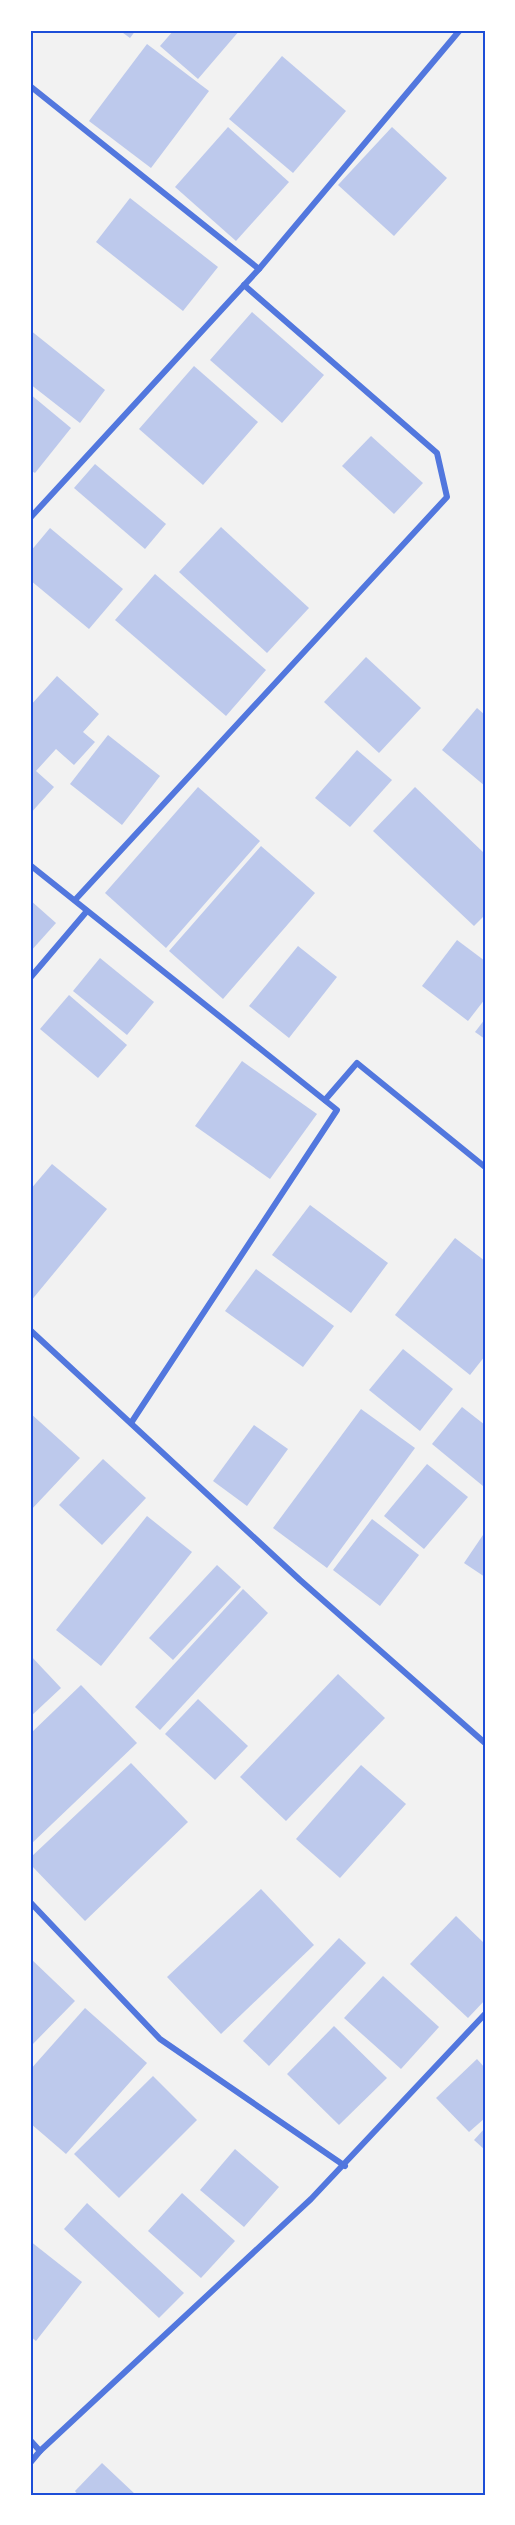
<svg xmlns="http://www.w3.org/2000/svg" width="515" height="2525" font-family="'Nunito Sans',sans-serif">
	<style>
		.building { fill: #bdc9ec }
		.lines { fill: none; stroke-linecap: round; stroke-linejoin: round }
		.minor { stroke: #5277de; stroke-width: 6 }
		.neatline { fill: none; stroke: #1d4ed8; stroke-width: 2 }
	</style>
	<rect width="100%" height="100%" fill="#f2f2f2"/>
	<g class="building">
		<polygon points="119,30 136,30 130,38"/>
		<polygon points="174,30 240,30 198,79 160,46"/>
		<polygon points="147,44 209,91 151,168 89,121"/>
		<polygon points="282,56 346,111 293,173 229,119"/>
		<polygon points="228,127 289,182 236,241 175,187"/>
		<polygon points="392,127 447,178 394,236 338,185"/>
		<polygon points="130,198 218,267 183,311 96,242"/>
		<polygon points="252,312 324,375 282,423 210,360"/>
		<polygon points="30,330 105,390 80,423 30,384"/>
		<polygon points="194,366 258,422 203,485 139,429"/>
		<polygon points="30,394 71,428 35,473 30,470"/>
		<polygon points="371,436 423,483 394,514 342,466"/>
		<polygon points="95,464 166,524 145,549 74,488"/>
		<polygon points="221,527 309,608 267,653 179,572"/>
		<polygon points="50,528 123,589 89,629 30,580 30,552"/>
		<polygon points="155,574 266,670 226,716 115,620"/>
		<polygon points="366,657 421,708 379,753 324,702"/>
		<polygon points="57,676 99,714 83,732 95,742 74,765 56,749 36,771 54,787 30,814 30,706"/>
		<polygon points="477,708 485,715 485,786 442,750"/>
		<polygon points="108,735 160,776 122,825 70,784"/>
		<polygon points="357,750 392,780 350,827 315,798"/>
		<polygon points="198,787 260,841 166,948 105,893"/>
		<polygon points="415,787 485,854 485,915 474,926 373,831"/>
		<polygon points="261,846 315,893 223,999 169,951"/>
		<polygon points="30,900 56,923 30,952"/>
		<polygon points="457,940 485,961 485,999 468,1021 422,986"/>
		<polygon points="298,946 337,977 289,1038 249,1006"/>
		<polygon points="100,958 154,1002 127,1035 73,991"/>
		<polygon points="69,995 127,1045 98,1078 40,1029"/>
		<polygon points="485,1019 485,1039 475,1032"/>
		<polygon points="242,1061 317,1114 270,1179 195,1126"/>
		<polygon points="52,1164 107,1209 30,1302 30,1190"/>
		<polygon points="310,1205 388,1263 351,1313 272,1255"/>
		<polygon points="455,1238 485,1261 485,1356 470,1375 395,1315"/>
		<polygon points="256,1269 334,1326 303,1367 225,1311"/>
		<polygon points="403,1349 453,1389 420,1431 369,1390"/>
		<polygon points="462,1407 485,1425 483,1486 432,1444"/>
		<polygon points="361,1409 415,1448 327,1568 273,1528"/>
		<polygon points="30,1413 80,1458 30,1511"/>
		<polygon points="254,1425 288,1449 247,1506 213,1481"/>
		<polygon points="103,1459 146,1498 102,1545 59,1505"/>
		<polygon points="427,1464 468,1497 424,1549 384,1516"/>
		<polygon points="147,1516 192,1552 101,1666 56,1630"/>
		<polygon points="372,1519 419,1555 380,1606 333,1570"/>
		<polygon points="485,1532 485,1577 464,1563"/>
		<polygon points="217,1565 241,1587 173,1660 149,1638"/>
		<polygon points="243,1589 268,1613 160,1730 135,1707"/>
		<polygon points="30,1655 61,1688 30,1717"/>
		<polygon points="338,1674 385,1718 286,1821 240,1777"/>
		<polygon points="81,1685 137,1743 30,1845 30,1734"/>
		<polygon points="198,1699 248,1746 215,1780 165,1734"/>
		<polygon points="131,1763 188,1822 85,1921 30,1864 30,1858"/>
		<polygon points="361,1765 406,1804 340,1878 296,1839"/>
		<polygon points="261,1889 314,1945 221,2034 167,1977"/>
		<polygon points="456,1916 485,1944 485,2000 468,2018 410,1964"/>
		<polygon points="339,1938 366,1963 269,2066 243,2041"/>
		<polygon points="30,1958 75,2001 30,2047"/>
		<polygon points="383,1976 439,2027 401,2069 344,2018"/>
		<polygon points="85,2008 147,2063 66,2154 30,2123 30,2070"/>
		<polygon points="334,2026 387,2078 339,2125 287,2074"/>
		<polygon points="477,2059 485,2068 485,2118 469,2132 436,2098"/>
		<polygon points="153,2076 197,2120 119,2198 74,2154"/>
		<polygon points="485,2128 485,2150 474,2140"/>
		<polygon points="235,2149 279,2187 244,2227 200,2190"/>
		<polygon points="182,2193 235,2241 201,2278 148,2231"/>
		<polygon points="87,2203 184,2293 159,2318 64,2229"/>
		<polygon points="30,2241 82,2282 36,2341 30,2336"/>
		<polygon points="102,2463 136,2495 78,2495 75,2491"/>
	</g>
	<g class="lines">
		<g class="minor">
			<polyline points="30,86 259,269"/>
			<polyline points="30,518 259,269 460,30"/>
			<polyline points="30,865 337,1110 131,1423"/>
			<polyline points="75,900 447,497 437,453 244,285"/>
			<polyline points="30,978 87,911"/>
			<polyline points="325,1100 357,1063 485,1167"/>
			<polyline points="30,1330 300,1580 485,1743"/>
			<polyline points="30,1902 160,2039 345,2166"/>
			<polyline points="30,2440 40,2451"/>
			<polyline points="30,2463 40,2451 311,2199 485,2014"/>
		</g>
	</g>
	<rect width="515" height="2525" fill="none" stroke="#ffffff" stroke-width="63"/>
	<rect x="32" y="32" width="452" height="2462" class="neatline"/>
</svg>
